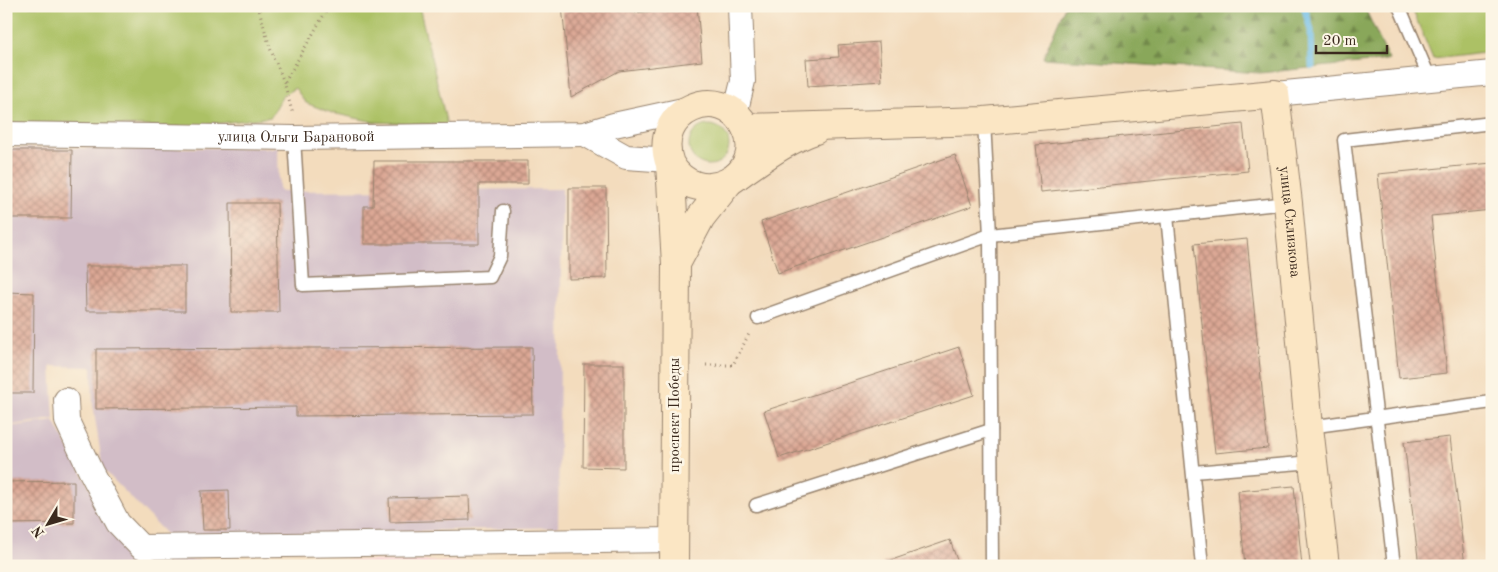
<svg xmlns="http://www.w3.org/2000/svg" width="1498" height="572" font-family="'Old Standard TT',serif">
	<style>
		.built { fill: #f7cfd3 }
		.industrial { fill: #d2bdc7 }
		.green { fill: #acc165; stroke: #747642 }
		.forest { fill: url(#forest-firs); stroke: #62683c }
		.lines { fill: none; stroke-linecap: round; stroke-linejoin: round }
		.stream { stroke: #6dbde8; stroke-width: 7 }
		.building { fill: url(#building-cross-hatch) }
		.lane-casing { stroke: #97836e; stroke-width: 15 }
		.street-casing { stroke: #97836e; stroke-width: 26 }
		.secondary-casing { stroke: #97836e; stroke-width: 30 }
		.path { stroke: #97836e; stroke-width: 3; stroke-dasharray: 1 4; stroke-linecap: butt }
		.lane { stroke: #fff; stroke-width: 12 }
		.street { stroke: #fff; stroke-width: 24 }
		.secondary { stroke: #fbe6c4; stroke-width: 28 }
		.labels { text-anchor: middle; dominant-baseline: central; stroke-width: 5; stroke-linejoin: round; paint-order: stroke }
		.street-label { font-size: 15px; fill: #3b2a1e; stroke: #fcf5e5 }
	</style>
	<defs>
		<pattern id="forest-firs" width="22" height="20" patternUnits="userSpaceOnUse" patternTransform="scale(1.25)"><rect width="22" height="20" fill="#89a75a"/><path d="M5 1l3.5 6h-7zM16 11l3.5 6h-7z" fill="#71884a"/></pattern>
		<pattern id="building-cross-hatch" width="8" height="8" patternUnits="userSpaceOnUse" patternTransform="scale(1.25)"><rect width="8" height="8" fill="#dca895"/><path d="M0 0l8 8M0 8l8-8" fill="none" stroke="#b48979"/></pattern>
	</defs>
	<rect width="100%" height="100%" fill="#fcf5e5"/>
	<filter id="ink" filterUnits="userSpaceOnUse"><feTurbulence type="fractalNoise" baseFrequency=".02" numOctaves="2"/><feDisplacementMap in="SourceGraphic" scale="10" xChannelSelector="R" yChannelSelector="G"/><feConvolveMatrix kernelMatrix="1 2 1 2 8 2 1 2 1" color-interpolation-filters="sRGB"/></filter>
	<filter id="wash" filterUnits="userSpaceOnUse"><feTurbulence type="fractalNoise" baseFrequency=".0096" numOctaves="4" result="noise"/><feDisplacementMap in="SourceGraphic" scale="20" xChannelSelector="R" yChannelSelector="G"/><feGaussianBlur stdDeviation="1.12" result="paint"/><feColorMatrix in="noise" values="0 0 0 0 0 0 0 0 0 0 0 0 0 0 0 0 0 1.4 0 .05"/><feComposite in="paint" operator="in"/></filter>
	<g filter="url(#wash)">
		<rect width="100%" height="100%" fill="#f3dcbd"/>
		<polygon class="built" points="334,560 633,564 633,566 334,566"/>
		<g class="industrial">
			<polygon points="6,148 278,148 279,191 562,189 558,527 170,538 103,469 93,405 92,367 51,366 54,419 6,426"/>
			<polygon points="54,421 129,560 334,560 334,566 6,566 6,427"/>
		</g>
		<g class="green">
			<polygon points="6,6 419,6 447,125 374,122 332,113 306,103 295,88 283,95 271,117 188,127 6,123"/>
			<polygon points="1411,6 1492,6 1492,52 1433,59"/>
			<circle cx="709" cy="145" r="20"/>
		</g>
		<polygon class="forest" points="1065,6 1364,6 1389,60 1260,73 1043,58"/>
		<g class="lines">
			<polyline class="stream" points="1304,6 1311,30 1312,66"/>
		</g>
		<g id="blocks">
			<g class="building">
				<polygon points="562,6 634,6 635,13 697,6 702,61 619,71 571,97"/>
				<polygon points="879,42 882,81 808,86 806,59 839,57 838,45"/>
				<polygon points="1243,124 1248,171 1041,192 1036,145"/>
				<polygon points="6,150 72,150 71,218 6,218"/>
				<polygon points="955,155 972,206 778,273 761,222"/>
				<polygon points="374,161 528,161 528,184 479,184 479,244 364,244 364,206 373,206"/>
				<polygon points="1492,163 1492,210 1431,216 1447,373 1399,378 1378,174"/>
				<polygon points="569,188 606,188 607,278 569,279"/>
				<polygon points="230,203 277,203 279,312 231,312"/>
				<polygon points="1247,239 1268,448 1215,453 1194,244"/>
				<polygon points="85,266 185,266 185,311 86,311"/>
				<polygon points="6,292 34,293 33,393 6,393"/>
				<polygon points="532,347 533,414 296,416 296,407 96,409 96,349"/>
				<polygon points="959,347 974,395 779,458 764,411"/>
				<polygon points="584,364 624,364 624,468 583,467"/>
				<polygon points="1450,437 1465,566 1419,566 1404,442"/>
				<polygon points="74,481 74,523 6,524 6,482"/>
				<polygon points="1294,486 1302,566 1245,566 1238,491"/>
				<polygon points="229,490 230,530 203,530 201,491"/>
				<polygon points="469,496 470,520 390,522 389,498"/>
				<polygon points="950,540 959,566 883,566 883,563"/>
			</g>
		</g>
	</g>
	<g filter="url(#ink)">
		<use href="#blocks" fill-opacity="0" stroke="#97836e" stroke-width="1"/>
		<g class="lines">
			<defs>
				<g id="lane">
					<polyline points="1399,6 1430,79"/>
					<polyline points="984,121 990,235 992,566"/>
					<polyline points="294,138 303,285 490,277 500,256 503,211"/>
					<polyline points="1167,216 1202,566"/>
					<polyline points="758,318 990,235 1288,203"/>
					<polyline points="1309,427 1492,402"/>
					<polyline points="1193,472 1313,462"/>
					<polyline points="756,505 991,430"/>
					<polyline points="1394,566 1344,140 1492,123"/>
				</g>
				<g id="street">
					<polyline points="1275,94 1492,73"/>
					<polyline points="735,114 743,81 740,6"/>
					<path id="s1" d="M6,134l288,4 291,-4 29,-9 74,-16"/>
					<polyline points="585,134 626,157 669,160"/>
					<polyline points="66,400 67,421 91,472 118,523 141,547 674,540"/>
				</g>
				<g id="secondary">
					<path id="s2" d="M746,128l238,-7 291,-27 13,109 21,224 16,139"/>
					<path d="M670,164c28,49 99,12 76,-36 -24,-48 -96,-17 -76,36l6,100 -2,302"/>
					<path d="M738,175c25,-17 48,-35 77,-45"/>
					<polyline points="677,262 701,217 728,183"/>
				</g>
			</defs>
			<use href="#lane" class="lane-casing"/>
			<use href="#street" class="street-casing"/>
			<use href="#secondary" class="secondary-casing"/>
			<g class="path">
				<polyline points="258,6 270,48 284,82 293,115"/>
				<polyline points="285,82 329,6"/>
				<polyline points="706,365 733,365 749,334"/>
			</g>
			<use href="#lane" class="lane"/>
			<use href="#street" class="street"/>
			<use href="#secondary" class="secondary"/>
		</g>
	</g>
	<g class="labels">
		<g class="street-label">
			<text stroke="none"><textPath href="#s1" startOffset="290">улица Ольги Барановой</textPath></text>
			<text stroke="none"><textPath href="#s2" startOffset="659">улица Склизкова</textPath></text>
			<text transform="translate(675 415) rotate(-90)">проспект Победы</text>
		</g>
	</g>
	<rect width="1498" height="572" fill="none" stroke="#fcf5e5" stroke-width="25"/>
	<g transform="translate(48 524) rotate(232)" stroke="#fcf5e5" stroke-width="4" paint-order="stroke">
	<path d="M0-4L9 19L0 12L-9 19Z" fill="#3b2a1e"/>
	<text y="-8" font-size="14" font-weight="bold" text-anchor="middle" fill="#3b2a1e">N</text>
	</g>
	<path d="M1316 45v8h71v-8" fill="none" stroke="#3b2a1e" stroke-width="2.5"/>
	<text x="1323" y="45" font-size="15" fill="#3b2a1e" stroke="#fcf5e5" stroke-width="4" paint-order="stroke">20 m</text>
</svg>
